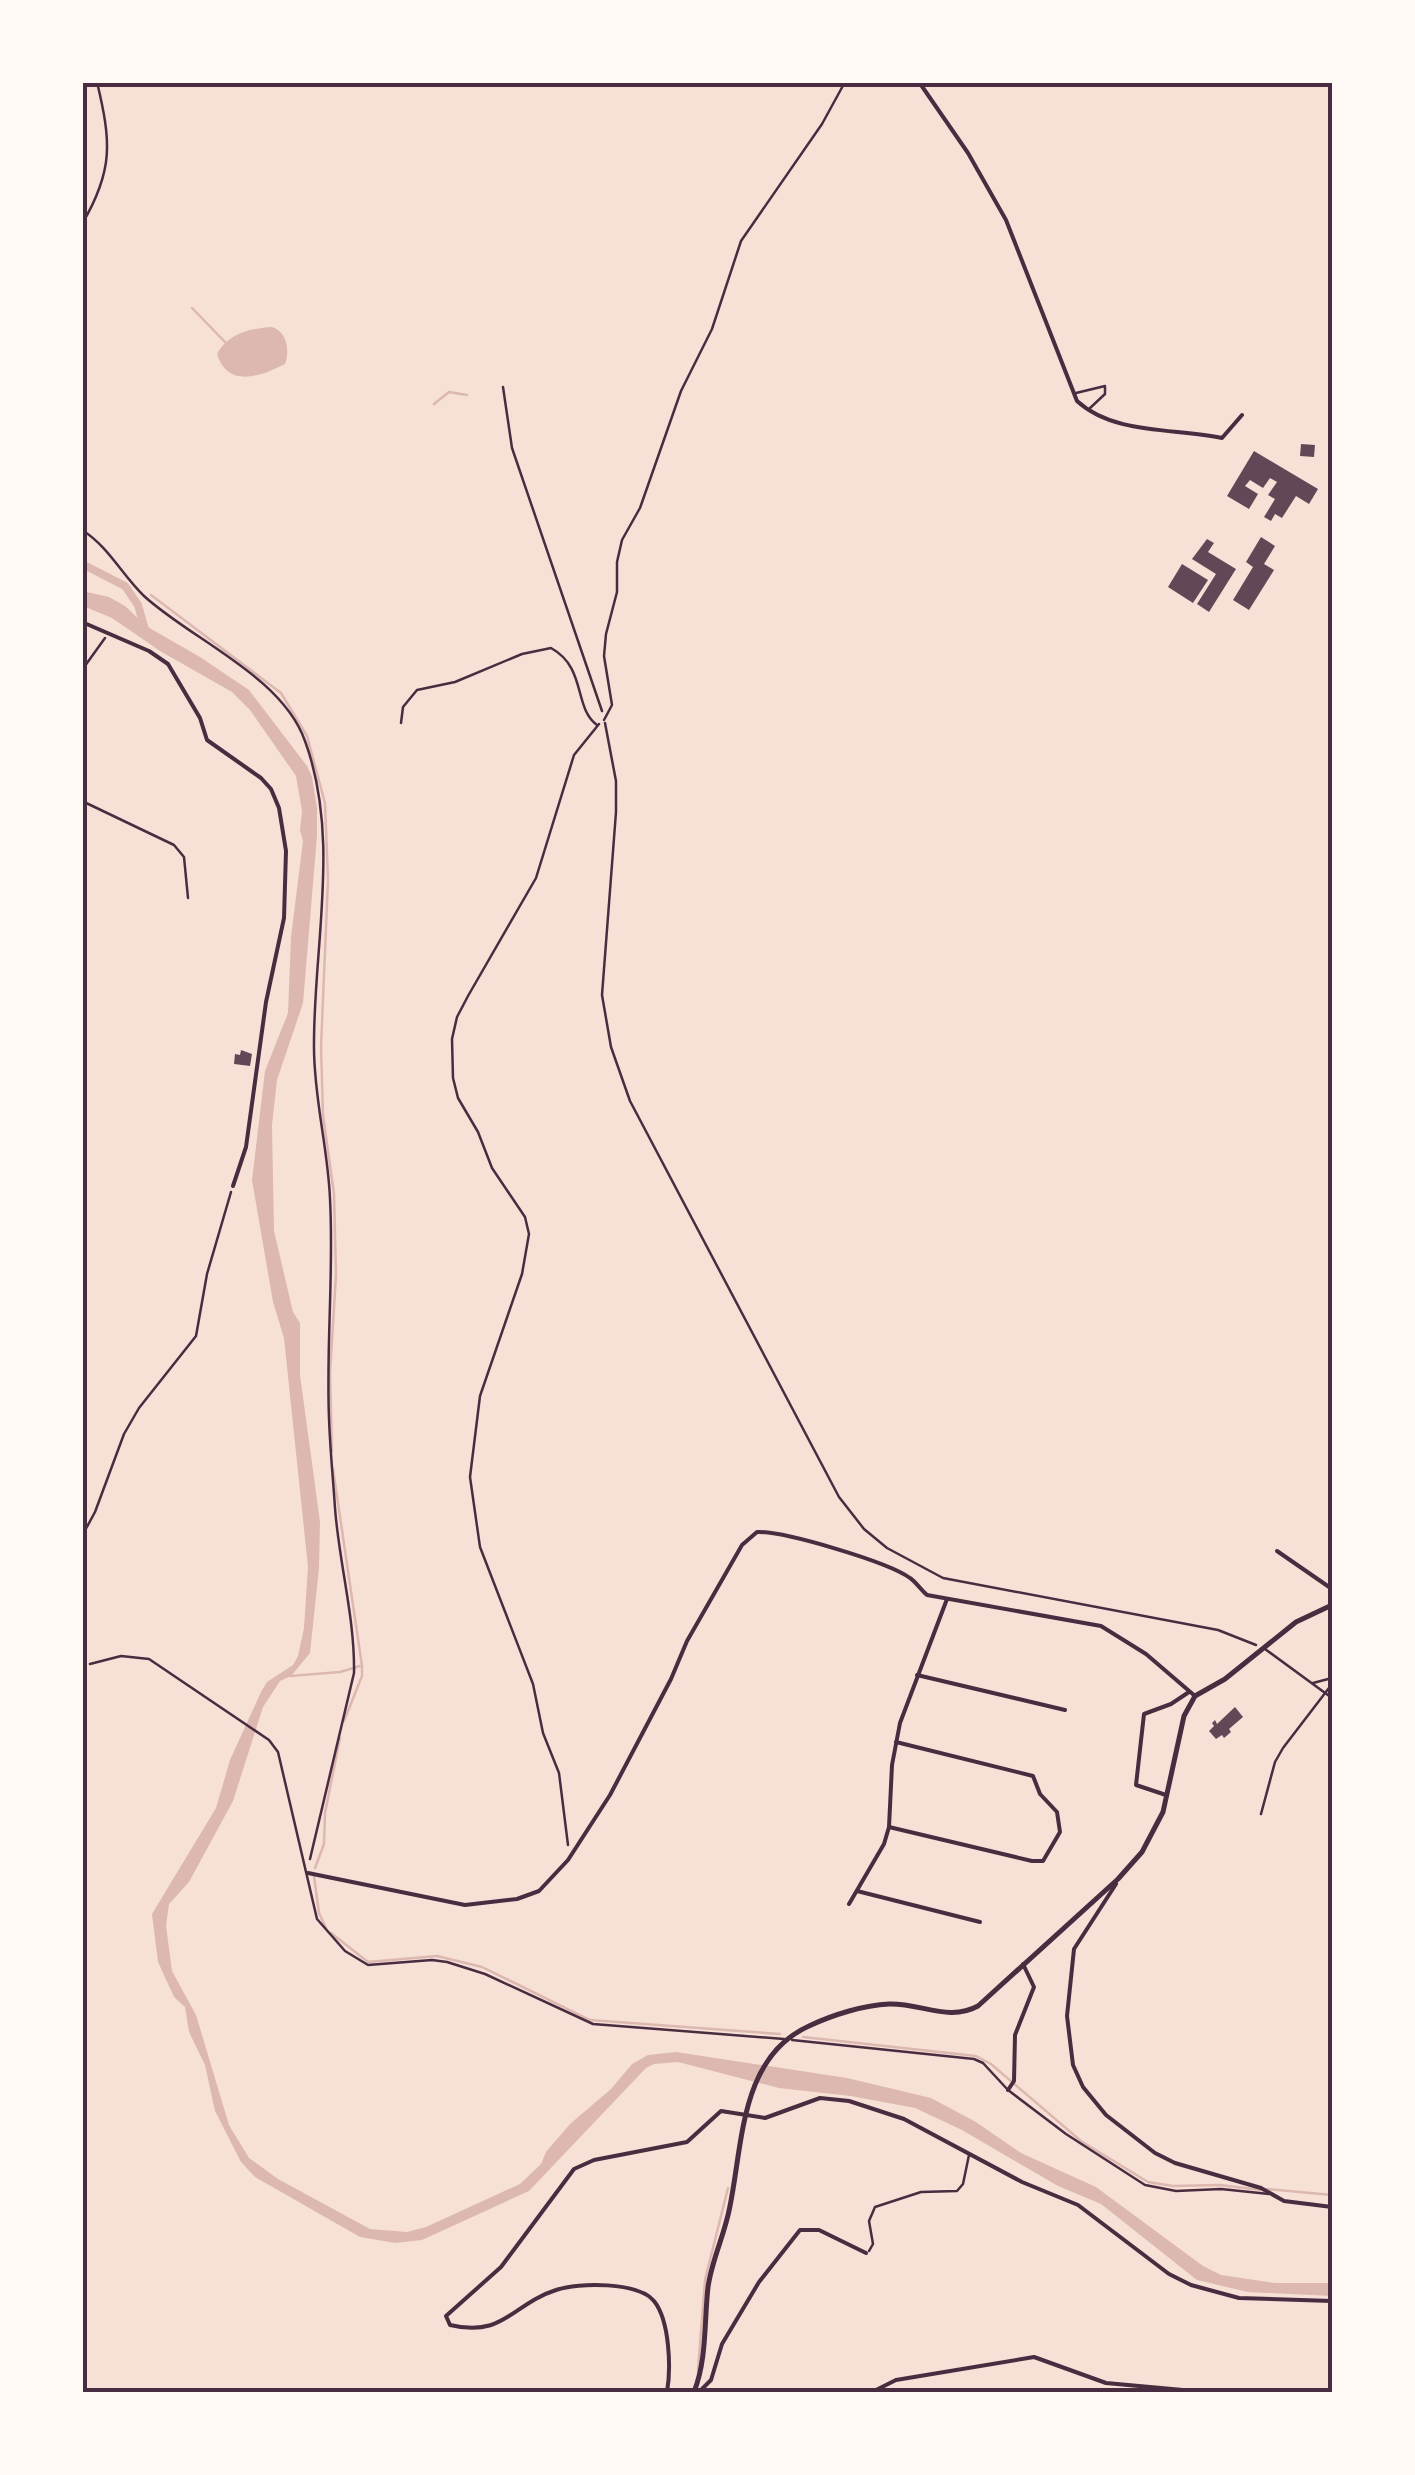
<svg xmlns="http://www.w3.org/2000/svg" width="1415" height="2475" font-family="'Noto Sans',sans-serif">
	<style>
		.water { fill: #dcb8b0 }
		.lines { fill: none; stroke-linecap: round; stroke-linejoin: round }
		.stream { stroke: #dcb8b0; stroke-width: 2.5 }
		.canal { stroke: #dcb8b0; stroke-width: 8 }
		.building { fill: #644757 }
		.path { stroke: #4a2c40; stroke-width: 2.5 }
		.service { stroke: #4a2c40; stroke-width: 2.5 }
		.minor { stroke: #4a2c40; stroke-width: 4 }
		.tertiary { stroke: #4a2c40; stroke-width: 5 }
		.neatline { fill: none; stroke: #4a2c40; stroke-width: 4 }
	</style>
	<rect width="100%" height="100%" fill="#f7e1d7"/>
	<g class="water">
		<path d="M272,327c15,5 18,23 13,37 -24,12 -57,25 -68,-10 10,-20 34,-26 55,-27z"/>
		<polygon points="82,591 109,597 125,606 146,626 200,657 249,690 307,766 312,777 317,808 317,836 303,1003 277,1080 272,1125 274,1231 293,1312 300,1323 300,1375 320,1522 319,1568 310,1653 291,1676 280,1681 263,1707 233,1801 189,1882 169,1904 166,1926 172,1971 196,2015 229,2125 249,2158 278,2179 370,2229 407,2232 426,2227 520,2184 541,2164 546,2152 570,2124 611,2089 632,2064 648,2055 676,2052 847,2078 931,2098 976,2122 1021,2153 1096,2187 1203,2266 1221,2275 1275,2283 1332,2283 1332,2296 1248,2292 1197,2280 1101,2204 1058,2186 962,2130 915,2108 851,2096 779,2088 678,2062 654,2064 646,2068 529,2191 422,2240 395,2243 360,2237 255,2177 241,2162 215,2111 205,2065 189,2032 185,2007 174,1997 158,1962 152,1914 216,1808 230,1760 261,1692 267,1682 293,1665 298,1656 304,1628 308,1567 284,1338 273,1302 252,1180 265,1071 288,1013 291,937 303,841 300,830 302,811 296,776 250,710 232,692 160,651 112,618 83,606"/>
	</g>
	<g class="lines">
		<g class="stream">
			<polyline points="192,308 225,342"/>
			<polyline points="82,332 85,335"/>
			<polyline points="434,404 449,392 467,395"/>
			<polyline points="151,595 281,693 307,736 325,803 328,880 321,1047 323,1115 334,1194 336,1275 330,1373 332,1451"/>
			<polyline points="333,1469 362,1666 362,1676 344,1721"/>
			<polyline points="290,1676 340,1672 360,1666"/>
			<polyline points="315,1868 324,1844 325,1813 340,1738"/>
			<polyline points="314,1876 319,1913 326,1928"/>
			<polyline points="331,1933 368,1962 437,1956 482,1967 590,2020 780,2034"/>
			<polyline points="803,2037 976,2056 991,2064 1081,2141 1148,2182 1173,2186 1220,2185 1261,2190"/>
			<polyline points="1267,2189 1332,2195"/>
			<polyline points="698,2370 705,2280 728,2188"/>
		</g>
		<polyline class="canal" points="82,564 125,586 138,605 146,633"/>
	</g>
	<g class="building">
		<polygon points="1301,444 1315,445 1314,457 1300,456"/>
		<polygon points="1254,451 1318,489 1309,504 1296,496 1282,518 1275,514 1271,521 1264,517 1275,499 1268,495 1277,482 1270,478 1263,488 1250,480 1245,486 1258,494 1249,509 1227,496"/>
		<polygon points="1261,537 1275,546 1264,564 1274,570 1249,610 1233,600 1253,567 1246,562"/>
		<polygon points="1207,539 1214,543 1208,552 1236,569 1209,612 1197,604 1216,574 1192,559"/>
		<polygon points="1182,564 1208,580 1193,603 1168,587"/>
		<polygon points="241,1050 252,1054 250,1066 234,1064 235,1054 240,1055"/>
		<polygon points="1235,1707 1243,1717 1229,1729 1231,1732 1224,1738 1222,1735 1216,1739 1209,1731 1214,1726 1212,1723 1215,1720 1217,1724"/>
	</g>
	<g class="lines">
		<g class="path">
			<polyline points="503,387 512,448 602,711"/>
			<path d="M82,530c27,17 40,45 62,66 48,44 138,80 161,145 36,98 8,206 9,307 0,51 14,100 16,151 4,73 -4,146 -1,219 1,30 4,60 6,90 4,55 20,110 19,165l-44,186"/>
			<polyline points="82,670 105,638"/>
			<path d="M401,723l2,-16 14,-17 38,-8 67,-28 29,-6c36,20 22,59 46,77"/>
			<polyline points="605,723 616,781 616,812 602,995 611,1047 630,1101 839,1497 864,1529 887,1548 943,1578 1218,1630 1256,1645"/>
			<polyline points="82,801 174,845 184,857 188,898"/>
			<polyline points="82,1536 95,1512 124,1434 139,1408 196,1336 207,1274 231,1192"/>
			<polyline points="568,1845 559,1773 543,1733 533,1684 480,1547 470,1477 480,1396 522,1274 529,1234 525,1217 492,1168 478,1132 458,1098 453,1078 452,1039 457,1017 468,996 536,878 574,755 599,724"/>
		</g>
		<g class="service">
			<path d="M82,224c32,-54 29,-83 15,-142"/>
			<polyline points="1076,393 1105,386 1105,394 1089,409"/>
			<polyline points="604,720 612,705 604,656 606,634 617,592 617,562 622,540 640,508 681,391 712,329 741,241 822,124 845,82"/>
			<polyline points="1265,1649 1332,1698"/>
			<polyline points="90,1664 121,1656 149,1659 269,1740 278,1752 317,1919 345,1951 368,1965 432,1960 447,1962 485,1974 593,2024 784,2039"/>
			<polyline points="1313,1683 1332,1678"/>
			<polyline points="1261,1814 1275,1762 1283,1748 1332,1684"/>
			<polyline points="792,2040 974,2059 983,2063 1008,2090 1066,2134 1145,2185 1176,2191 1221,2189 1269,2194"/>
			<polyline points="869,2251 873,2244 869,2221 875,2207 921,2192 957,2191 963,2184 969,2155"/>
		</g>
		<g class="minor">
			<path d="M919,82l49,71 38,67 71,181c37,34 98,27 145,37l20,-23"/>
			<polyline points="82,622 149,651 168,664 200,718 207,740 261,778 271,789 279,808 286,851 284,918 266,1002 246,1147 233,1186"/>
			<polyline points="1277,1551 1332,1589"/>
			<polyline points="917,1675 1065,1710"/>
			<polyline points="1166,1795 1136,1785 1144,1714 1171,1704 1189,1692"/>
			<polyline points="889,1827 1032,1861 1043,1861 1060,1832 1057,1812 1040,1794 1033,1776 896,1742"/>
			<path d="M308,1873l157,32 52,-6 22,-8 29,-31 42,-65 61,-116 16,-38 55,-96 15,-13c27,-1 131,30 153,46 6,4 11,12 17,17l174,31 45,28 49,42"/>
			<polyline points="1116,1884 1074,1949 1067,2016 1073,2065 1083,2087 1106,2115 1155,2153 1175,2163 1261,2188 1284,2201 1332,2207"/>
			<polyline points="857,1891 980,1922"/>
			<polyline points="849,1904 884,1844 889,1827 892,1765 900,1723 947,1599"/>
			<polyline points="1008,2090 1014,2081 1015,2035 1034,1987 1023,1964"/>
			<path d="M667,2392c4,-23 3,-71 -13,-91 -16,-19 -75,-19 -98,-11 -44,14 -52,48 -106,35l-4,-9 55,-49 73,-98 20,-9 93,-18 34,-31 44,7 55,-20 29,3 55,18 118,63 56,23 91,69 22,11 48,13 93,3"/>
			<polyline points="694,2392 699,2392 711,2380 722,2344 759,2282 800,2230 819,2230 866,2253"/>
			<polyline points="872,2392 896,2380 1034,2357 1106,2383 1205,2392"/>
		</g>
		<path class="tertiary" d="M694,2392c13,-33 10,-69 14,-105 4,-28 17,-53 22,-81 13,-63 10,-149 79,-180 23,-11 55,-21 80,-22 32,-1 60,18 89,2l140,-127 24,-27 21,-40 21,-96 11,-20 30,-17 71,-57 36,-17"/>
	</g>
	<rect width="1415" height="2475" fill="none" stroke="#fffaf5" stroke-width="170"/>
	<rect x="85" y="85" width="1245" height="2305" class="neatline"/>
</svg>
